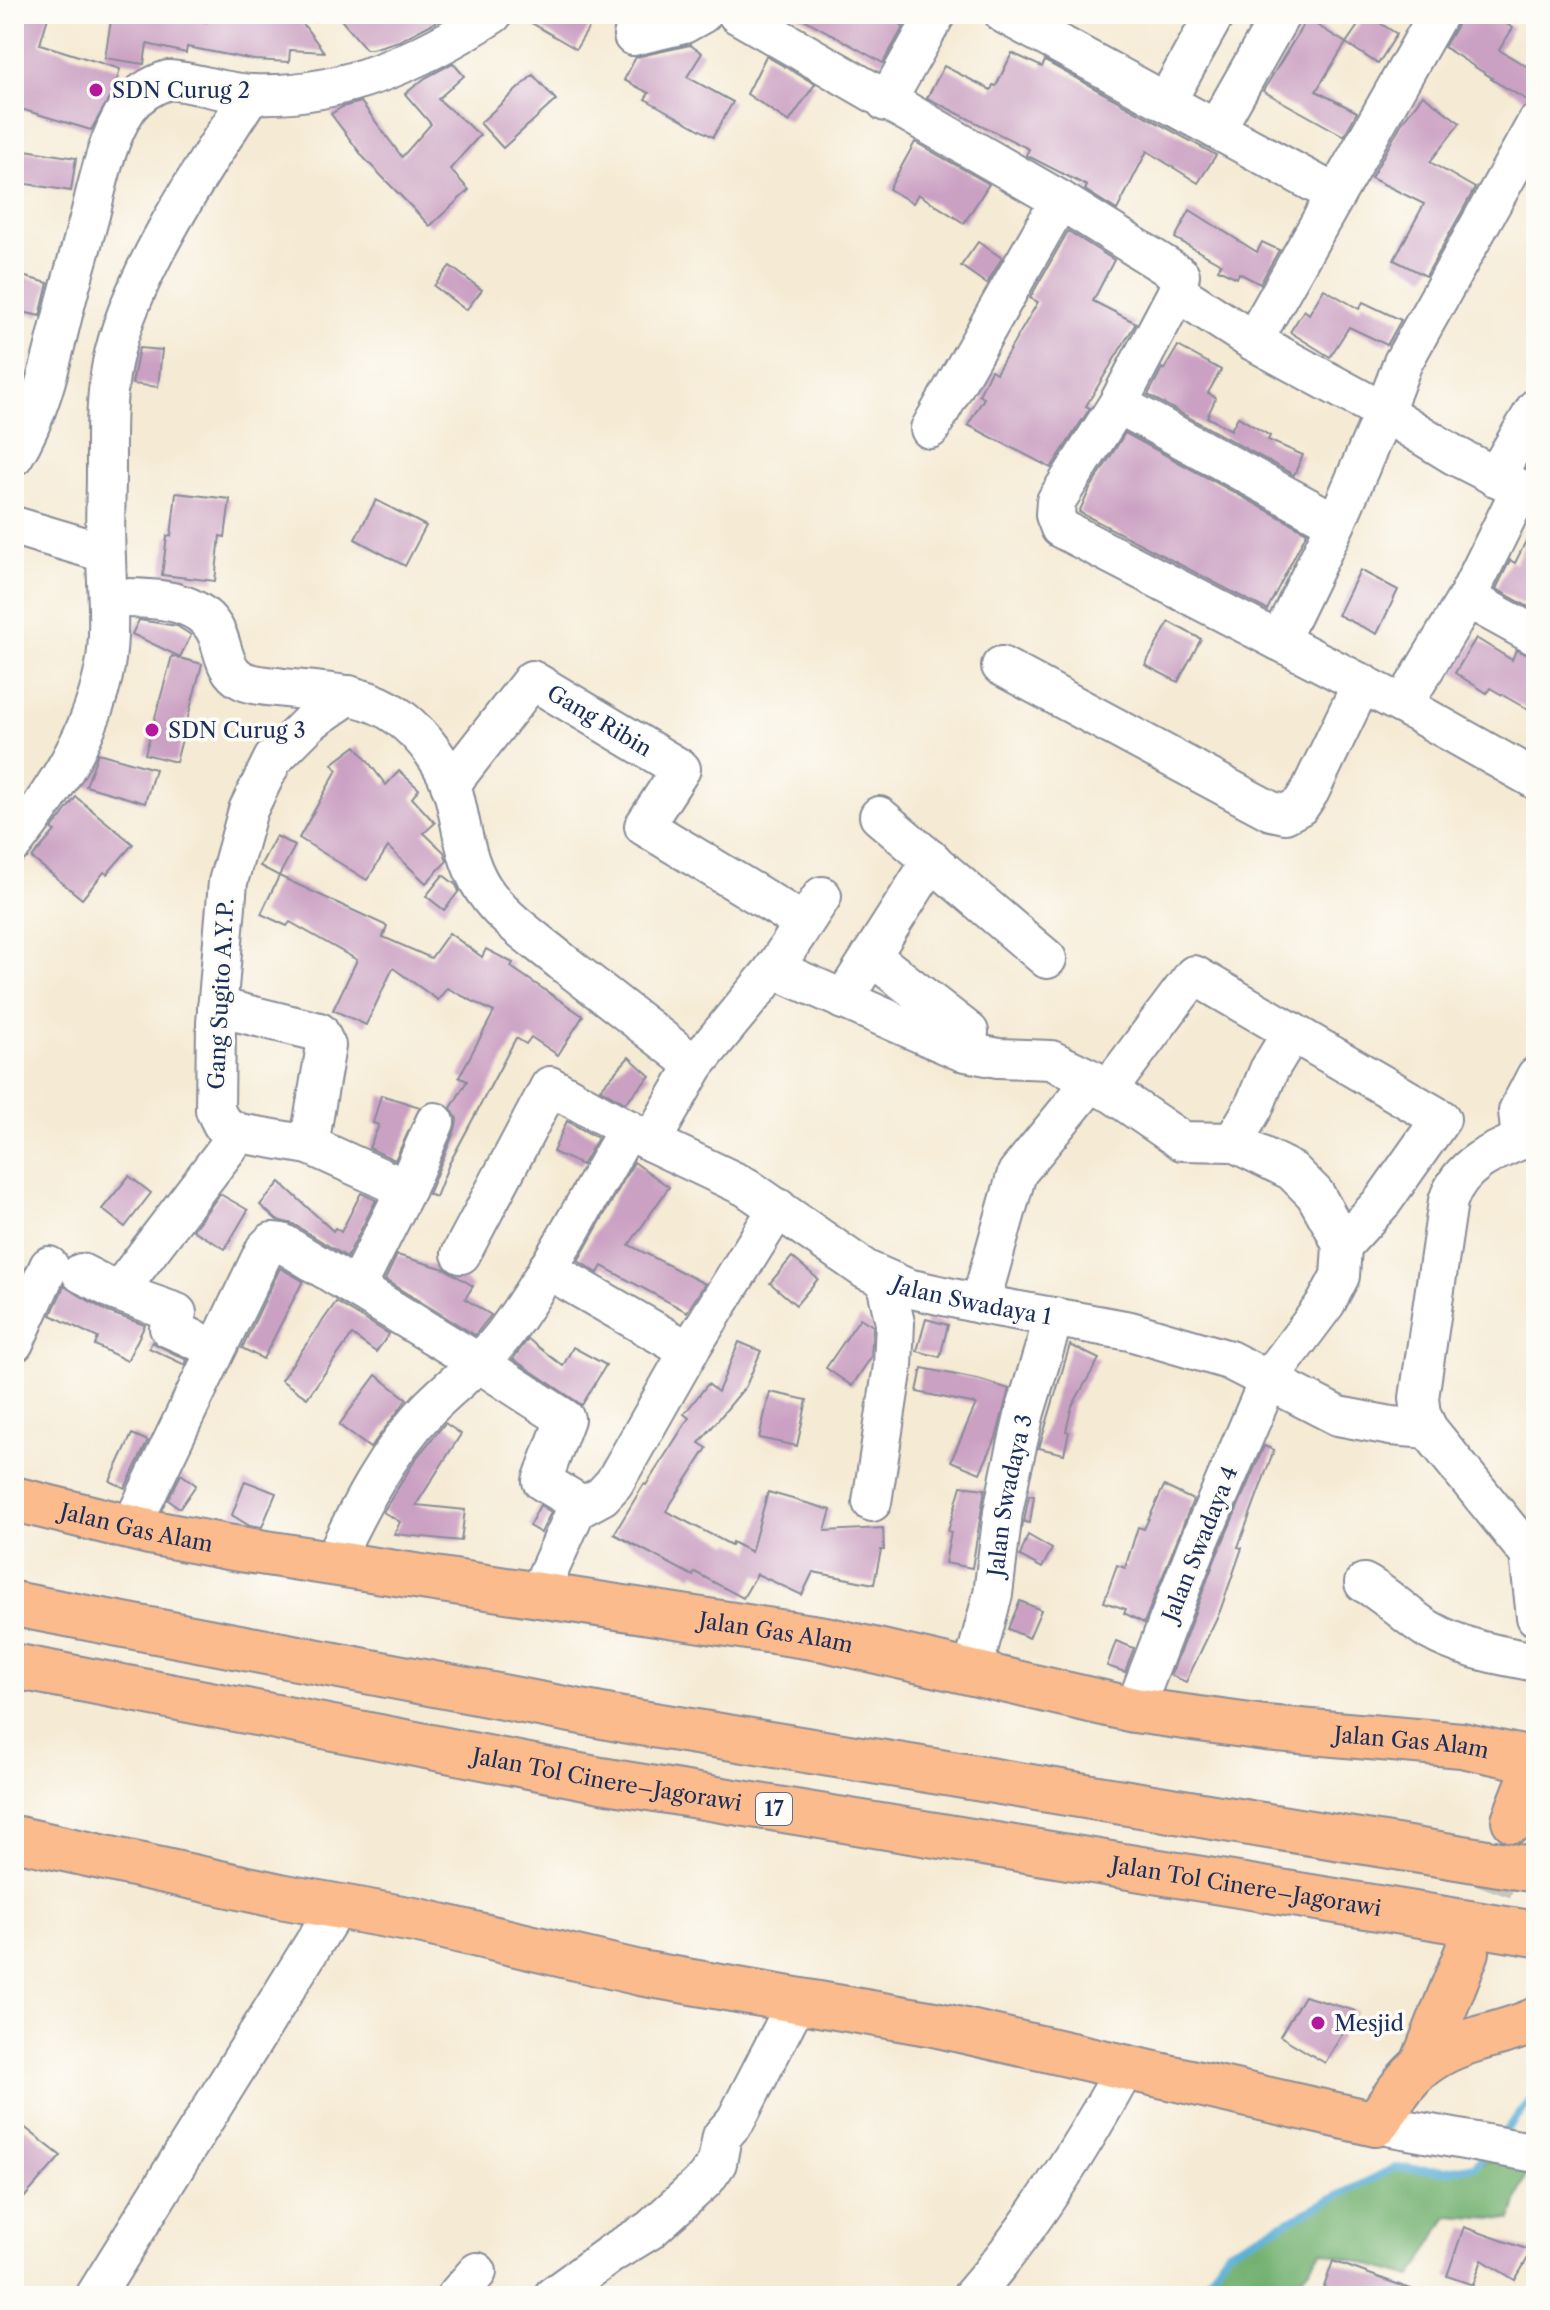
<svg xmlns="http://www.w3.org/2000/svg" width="1550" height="2310" font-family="'Libre Caslon Text',serif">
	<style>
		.forest { fill: #74b272; stroke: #487068; stroke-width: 2 }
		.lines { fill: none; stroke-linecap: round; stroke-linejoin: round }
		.stream { stroke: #5bafd6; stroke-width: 8 }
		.building { fill: #cba1c3 }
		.major-tunnel { stroke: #c9c5bc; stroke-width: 44; stroke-dasharray: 44 22; stroke-linecap: butt }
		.minor-casing { stroke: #888c98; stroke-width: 42 }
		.major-casing { stroke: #888c98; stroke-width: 48 }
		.highway-casing { stroke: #888c98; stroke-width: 48 }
		.minor { stroke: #fff; stroke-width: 38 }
		.major { stroke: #fbbb8c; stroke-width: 44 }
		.highway { stroke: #fbbb8c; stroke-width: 44 }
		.poi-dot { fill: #b5179e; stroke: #fdfcf7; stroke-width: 3 }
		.labels { text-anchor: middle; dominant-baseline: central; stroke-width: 7; stroke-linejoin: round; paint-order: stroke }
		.shield { fill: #fdfcf7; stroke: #5f6c8c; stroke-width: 2 }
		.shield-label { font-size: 20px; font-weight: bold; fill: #1b2f5e }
		.poi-label { font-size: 22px; fill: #1b2f5e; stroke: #fdfcf7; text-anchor: start }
		.street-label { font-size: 22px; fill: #1b2f5e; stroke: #fdfcf7 }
	</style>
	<rect width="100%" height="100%" fill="#fdfcf7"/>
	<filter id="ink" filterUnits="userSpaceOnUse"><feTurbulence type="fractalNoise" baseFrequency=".0125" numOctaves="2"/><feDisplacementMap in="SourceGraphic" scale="16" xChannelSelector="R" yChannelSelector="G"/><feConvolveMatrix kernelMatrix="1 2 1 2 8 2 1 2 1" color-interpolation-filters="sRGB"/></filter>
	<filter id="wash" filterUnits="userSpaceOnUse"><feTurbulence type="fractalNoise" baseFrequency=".006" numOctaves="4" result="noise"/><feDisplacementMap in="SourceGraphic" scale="32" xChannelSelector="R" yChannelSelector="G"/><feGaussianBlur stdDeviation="1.8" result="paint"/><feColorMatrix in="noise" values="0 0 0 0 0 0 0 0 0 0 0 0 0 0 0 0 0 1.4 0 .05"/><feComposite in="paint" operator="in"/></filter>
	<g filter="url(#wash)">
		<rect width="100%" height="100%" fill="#f5ead3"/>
		<polygon class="forest" points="1516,2150 1526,2175 1511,2220 1448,2216 1412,2277 1322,2251 1292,2290 1301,2296 1198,2296 1228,2251 1394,2168 1447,2171 1475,2166"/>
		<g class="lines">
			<g class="stream">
				<polyline points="1501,2136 1536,2094"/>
				<polyline points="1198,2296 1228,2251 1394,2168 1447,2171 1475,2166 1484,2155"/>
			</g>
		</g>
		<g id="blocks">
			<g class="building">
				<polygon points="14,14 49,14 40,44 120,69 114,90 91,130 14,107"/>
				<polygon points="112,14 171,14 206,22 207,14 240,14 300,20 324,52 290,50 289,62 254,60 187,47 186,53 147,44 144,64 105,58"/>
				<polygon points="336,14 451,14 399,41 372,49 366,49"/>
				<polygon points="516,14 597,14 576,49"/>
				<polygon points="795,14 878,14 904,26 883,63"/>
				<polygon points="1366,14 1397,34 1378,64 1346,43"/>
				<polygon points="1460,14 1490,14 1513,28 1499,50 1536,72 1536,102 1532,103 1491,79 1492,78 1444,47 1457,25"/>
				<polygon points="1307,19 1346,43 1316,91 1357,112 1344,136 1263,91"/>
				<polygon points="690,45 702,53 687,77 733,102 713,137 645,99 649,93 624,80 636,57"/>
				<polygon points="1012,53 1042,67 1045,61 1216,155 1198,183 1147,151 1117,210 1085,190 1087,186 1026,155 1029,149 927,98 944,66 991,90 993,85 996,86"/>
				<polygon points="766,56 815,84 789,122 747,94"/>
				<polygon points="453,63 464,76 438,99 480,135 450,169 469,190 430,226 364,158 331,114 342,107 361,102 402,157 431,124 405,94 425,78"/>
				<polygon points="533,75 556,100 503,148 480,123"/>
				<polygon points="1423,95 1460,123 1430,162 1475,188 1426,276 1394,260 1424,204 1371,178 1403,121"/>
				<polygon points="915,142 989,184 964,223 918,194 913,203 889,189"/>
				<polygon points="19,149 76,158 71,191 14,182"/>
				<polygon points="1190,210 1257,252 1262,242 1279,250 1260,284 1239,273 1237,278 1218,269 1221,264 1175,238"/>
				<polygon points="1068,231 1114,260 1093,301 1136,323 1086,406 1090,408 1051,468 968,425 984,398 979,395 991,370 996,373 1038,302 1030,298"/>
				<polygon points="978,242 1002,258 987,284 961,266"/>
				<polygon points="450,266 482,290 466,310 434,286"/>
				<polygon points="14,274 48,283 40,316 14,310"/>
				<polygon points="1324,289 1359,309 1363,302 1401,320 1387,345 1349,327 1330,357 1290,332 1304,310 1309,314"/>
				<polygon points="1178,346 1221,370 1208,393 1216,398 1207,417 1231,430 1238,417 1270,436 1268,440 1303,455 1294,475 1148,395 1162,368 1164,370"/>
				<polygon points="139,348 162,350 158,387 132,384"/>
				<polygon points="1125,433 1307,532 1267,610 1079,512 1090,489"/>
				<polygon points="176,493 230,499 225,537 220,536 215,581 162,575 167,536 171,536"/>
				<polygon points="376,500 426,526 405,566 355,539"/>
				<polygon points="1536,521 1536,611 1496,589 1510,560 1515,563"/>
				<polygon points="1360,570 1398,590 1377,634 1338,615"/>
				<polygon points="139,620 177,626 191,635 180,657 132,634"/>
				<polygon points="1169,622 1201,639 1178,682 1145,665"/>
				<polygon points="1476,638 1512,660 1516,650 1536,658 1536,694 1527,709 1490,688 1487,693 1455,673"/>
				<polygon points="172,656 202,664 176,762 145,754"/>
				<polygon points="356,746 386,785 399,771 419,789 412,798 435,823 424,833 444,852 447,861 426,883 388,847 367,880 299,838 337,770 332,764"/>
				<polygon points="98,753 155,769 145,803 86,786"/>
				<polygon points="76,797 133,844 107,874 104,872 82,899 32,858 55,831 52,829"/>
				<polygon points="276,836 295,846 279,876 260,866"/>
				<polygon points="443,875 456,885 459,891 444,910 426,896"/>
				<polygon points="279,876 387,926 383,937 431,958 449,933 482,957 486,949 513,963 511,967 583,1016 558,1055 531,1037 526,1044 516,1038 449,1164 436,1197 428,1194 455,1130 457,1119 451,1108 467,1081 459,1077 494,1012 447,988 438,1000 393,968 366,1025 333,1010 357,960 290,922 287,926 261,914"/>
				<polygon points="629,1057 650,1076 625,1103 600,1089"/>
				<polygon points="381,1095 420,1107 395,1160 369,1148 379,1125 373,1123"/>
				<polygon points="567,1121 598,1138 582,1165 553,1152"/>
				<polygon points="634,1162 669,1187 629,1245 705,1284 687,1312 602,1266 598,1273 578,1261"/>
				<polygon points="129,1176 151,1193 125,1227 102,1209"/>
				<polygon points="280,1182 333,1231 335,1228 341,1232 361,1193 376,1200 347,1257 293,1224 277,1220 260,1205"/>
				<polygon points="220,1194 248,1210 225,1249 193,1230"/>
				<polygon points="397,1255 445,1269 473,1286 465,1299 491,1315 475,1335 385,1280"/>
				<polygon points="792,1257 818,1279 796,1305 770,1283"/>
				<polygon points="280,1268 303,1281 263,1359 242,1348"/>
				<polygon points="64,1286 108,1312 145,1325 127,1361 95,1345 98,1338 51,1315"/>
				<polygon points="336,1302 389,1334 376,1352 352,1335 307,1398 281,1380"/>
				<polygon points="860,1318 873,1326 871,1357 852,1386 826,1368"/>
				<polygon points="926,1319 948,1325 940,1357 917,1351"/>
				<polygon points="528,1339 563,1366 573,1347 606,1365 582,1405 513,1359"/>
				<polygon points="152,1342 187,1360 185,1365 149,1348"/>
				<polygon points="739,1342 761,1351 746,1386 699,1443 707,1448 666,1511 731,1545 732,1542 751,1552 768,1492 831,1510 825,1531 883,1528 884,1550 881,1550 874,1584 813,1572 802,1595 757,1574 743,1598 695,1572 693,1576 614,1534 644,1484 646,1485 689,1418 684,1414 708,1384 718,1392"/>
				<polygon points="1070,1345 1099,1359 1072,1406 1066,1431 1069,1432 1064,1454 1039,1448"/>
				<polygon points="922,1368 981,1380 1009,1389 996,1438 980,1473 951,1461 976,1404 917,1392"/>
				<polygon points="376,1375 407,1399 370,1448 339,1425"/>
				<polygon points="770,1392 807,1400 797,1446 759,1438"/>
				<polygon points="445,1423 461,1434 416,1505 465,1510 461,1541 394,1534 400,1522 383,1512 417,1457"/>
				<polygon points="132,1434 148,1441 125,1488 110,1481"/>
				<polygon points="1264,1446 1274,1450 1238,1547 1242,1548 1220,1611 1186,1682 1171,1675 1216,1557"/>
				<polygon points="181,1474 196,1485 180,1508 168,1500"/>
				<polygon points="245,1481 276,1493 262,1527 248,1525 232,1515"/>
				<polygon points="961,1486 985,1489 972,1568 945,1563 951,1532 948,1531"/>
				<polygon points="1164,1486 1193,1500 1144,1623 1124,1613 1126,1609 1104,1602 1117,1565 1125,1568 1138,1527 1144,1529"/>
				<polygon points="1029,1495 1034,1496 1030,1523 1024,1522"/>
				<polygon points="540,1505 551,1512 541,1533 529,1526"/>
				<polygon points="1028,1535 1052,1549 1042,1568 1020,1556"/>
				<polygon points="1020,1601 1041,1610 1029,1638 1008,1629"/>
				<polygon points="1116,1641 1134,1648 1125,1672 1107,1666"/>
				<polygon points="1304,1996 1356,2011 1325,2063 1280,2036"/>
				<polygon points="14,2119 61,2156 14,2209"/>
				<polygon points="1464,2227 1532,2251 1515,2280 1482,2260 1473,2285 1447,2276"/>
				<polygon points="1333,2261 1422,2293 1422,2296 1339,2296 1323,2290"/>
			</g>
		</g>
	</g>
	<g filter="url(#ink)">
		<use href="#blocks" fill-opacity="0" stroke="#888c98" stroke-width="2"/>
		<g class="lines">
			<polyline class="major-tunnel" points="1467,1952 1511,1830"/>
			<defs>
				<g id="minor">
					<polyline points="737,14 1060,200 1180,275 1177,292 1118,404 1056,501 1055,515 1060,528 1403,705 1536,780"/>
					<polyline points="1004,14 1335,194"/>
					<polyline points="633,36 684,24 702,14"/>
					<polyline points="886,102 936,14"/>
					<polyline points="1166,102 1215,14"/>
					<polyline points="1216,129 1281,14"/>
					<polyline points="1177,292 1253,341 1384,412 1454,455 1536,497"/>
					<polyline points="1253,341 1438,14"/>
					<polyline points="1118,404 1336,523"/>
					<polyline points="930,429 1060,200"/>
					<path d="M14,456c28,-45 38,-99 51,-150 8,-32 18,-63 26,-95 8,-33 17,-75 37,-104 10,-13 25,-22 40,-27 28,2 56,13 84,14 88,4 169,-33 241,-80"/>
					<polyline points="1495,477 1536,408"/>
					<polyline points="14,526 105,553"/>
					<path d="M108,598c35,0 92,-3 109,36 7,16 7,37 25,46 10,5 24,6 35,7 42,6 86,3 122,30 25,19 47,48 55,78 9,35 11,72 35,102 19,25 48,44 72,64 45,35 89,69 134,104"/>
					<polyline points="1467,598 1536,636"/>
					<polyline points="1279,641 1336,523 1384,412 1403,362 1536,124"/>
					<polyline points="1001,666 1271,811 1285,814 1300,806 1310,791 1362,683"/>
					<polyline points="349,695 310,722 273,759 248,810 228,882 216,1023 215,1110 222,1124 239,1133 309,1145 406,1189 356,1288"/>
					<polyline points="1403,705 1467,598 1520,490"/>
					<path id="s1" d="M450,785l82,-105 149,89 -37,57 160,97"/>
					<polyline points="879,816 1047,959"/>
					<path d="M14,843c41,-52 79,-111 91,-177 6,-35 2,-73 1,-109 -2,-28 0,-57 0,-85 0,-37 -1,-73 6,-109 18,-87 90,-194 139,-269"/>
					<polyline points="871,956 969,1032"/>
					<polyline points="774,969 961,1051 998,1058 1051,1060 1093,1080 1182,1141 1233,1142 1292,1171 1315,1194 1335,1230 1342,1246 1340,1276 1326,1303 1269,1379 1196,1549 1134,1710"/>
					<polyline points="843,1000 932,860"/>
					<polyline points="217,1007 319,1032 326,1046 309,1145"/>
					<polyline points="1107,1091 1194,975 1441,1119 1383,1201 1342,1246"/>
					<path d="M1536,1134c-36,15 -75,27 -88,67l-29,197 2,16 7,15 101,125 7,63"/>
					<polyline points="1521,1140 1518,1111 1536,1076"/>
					<polyline points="651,1142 695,1065 774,969 822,896"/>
					<polyline points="1233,1142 1254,1107 1269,1070 1292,1032"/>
					<polyline points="406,1189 435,1122"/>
					<path id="s2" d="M461,1254l89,-168 101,56 95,45 120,83 41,18 73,16 150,27 99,29 109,56 53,10 37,3"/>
					<polyline points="547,1269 689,1351"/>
					<polyline points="81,1273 118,1292 177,1313 169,1328 216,1349"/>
					<polyline points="118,1292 239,1133"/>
					<polyline points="980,1304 1017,1173 1093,1080"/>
					<polyline points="14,1343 49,1266"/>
					<polyline points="872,1502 893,1366 895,1323 885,1279"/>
					<polyline points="131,1527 265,1249 272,1242 282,1243 479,1363 565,1419 542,1481 582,1505"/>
					<path d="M332,1564c26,-55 54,-110 96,-155 25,-26 56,-47 78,-77 46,-63 82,-135 122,-203"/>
					<path d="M1364,1583c23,12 42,33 65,47 33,19 70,25 107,32"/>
					<polyline points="538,1595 576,1510 602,1496 614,1483 689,1351 778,1208"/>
					<path id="s3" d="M972,1673l21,-79 10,-82 8,-40 14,-60 29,-95"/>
					<polyline points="1376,2124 1536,2153"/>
					<polyline points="95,2296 337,1906"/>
					<polyline points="456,2296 477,2272"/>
					<polyline points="553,2296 612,2253 650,2230 705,2180 717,2163 722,2136 736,2120 797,2001"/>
					<path d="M972,2296c60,-69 110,-149 154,-229"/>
				</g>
				<g id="major">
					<path id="s4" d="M14,1499l135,33 78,15 598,92 309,71 131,18 197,17 74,16"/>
					<polyline points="1514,1820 1536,1764"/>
					<path d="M14,1838l266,58 139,25 221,52 294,51 442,100c31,-47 45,-69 101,-85 20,-6 40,-10 59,-19"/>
					<polyline points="1424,2061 1467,1952"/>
				</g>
				<g id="highway">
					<polyline points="14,1604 623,1720 1536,1870"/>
					<path id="s5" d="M14,1666l587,114 935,154"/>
				</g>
			</defs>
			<use href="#minor" class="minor-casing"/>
			<use href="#major" class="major-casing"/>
			<use href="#highway" class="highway-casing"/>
			<use href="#minor" class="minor"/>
			<use href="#major" class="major"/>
			<use href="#highway" class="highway"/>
		</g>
	</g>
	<g class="poi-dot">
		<circle cx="96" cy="90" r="8"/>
		<circle cx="152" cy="730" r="8"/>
		<circle cx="1318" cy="2023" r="8"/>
	</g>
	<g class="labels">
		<rect class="shield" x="756" y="1793" width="36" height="32" rx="6"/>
		<g class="shield-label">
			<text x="774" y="1809">17</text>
		</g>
		<g class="poi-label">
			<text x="112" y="90">SDN Curug 2</text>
			<text x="168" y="730">SDN Curug 3</text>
			<text x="1334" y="2023">Mesjid</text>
		</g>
		<g class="street-label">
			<text stroke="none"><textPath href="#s1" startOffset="212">Gang Ribin</textPath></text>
			<text transform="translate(221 994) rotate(-87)">Gang Sugito A.Y.P.</text>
			<text stroke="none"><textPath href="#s2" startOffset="668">Jalan Swadaya 1</textPath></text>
			<text stroke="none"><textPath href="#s3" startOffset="182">Jalan Swadaya 3</textPath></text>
			<text stroke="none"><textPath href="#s4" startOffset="126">Jalan Gas Alam</textPath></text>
			<text transform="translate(1200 1544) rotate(-68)">Jalan Swadaya 4</text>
			<text stroke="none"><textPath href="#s4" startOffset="774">Jalan Gas Alam</textPath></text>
			<text stroke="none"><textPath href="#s4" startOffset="1420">Jalan Gas Alam</textPath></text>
			<text stroke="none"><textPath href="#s5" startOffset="604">Jalan Tol Cinere–Jagorawi</textPath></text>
			<text stroke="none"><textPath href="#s5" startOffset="1252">Jalan Tol Cinere–Jagorawi</textPath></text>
		</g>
	</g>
	<rect width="1550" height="2310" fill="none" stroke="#fdfcf7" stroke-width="48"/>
</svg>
